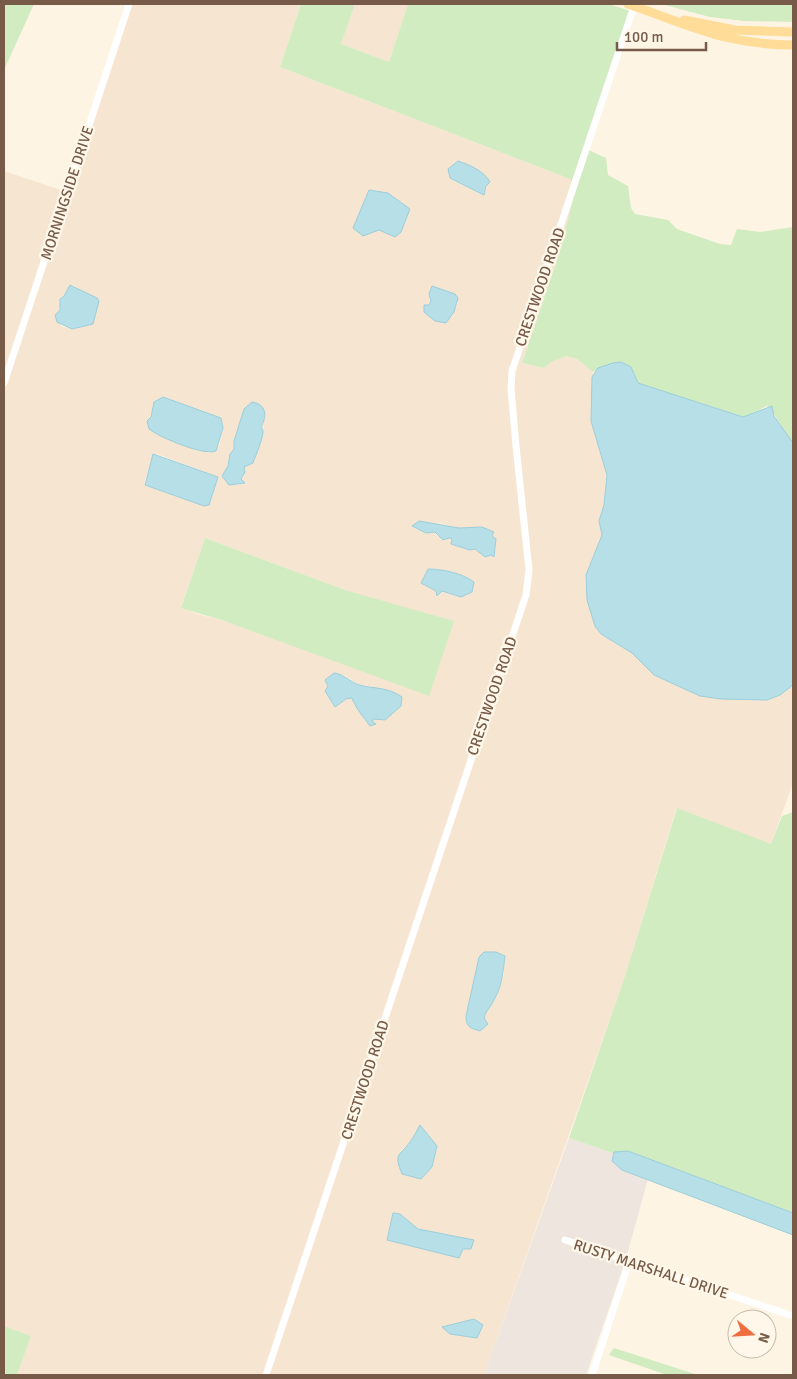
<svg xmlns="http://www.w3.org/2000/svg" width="797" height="1379" font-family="Signika,sans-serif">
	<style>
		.residential { fill: #f6e6d1; fill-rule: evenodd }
		.industrial { fill: #ede5de }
		.green { fill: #d0ecc0 }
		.water { fill: #b6dfe8; stroke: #9bcedb }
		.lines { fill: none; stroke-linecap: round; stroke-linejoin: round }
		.minor { stroke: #fff; stroke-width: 7 }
		.major { stroke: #ffdd98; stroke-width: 9 }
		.labels { text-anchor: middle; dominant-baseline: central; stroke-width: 4.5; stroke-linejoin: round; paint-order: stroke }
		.street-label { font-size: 15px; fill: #775a47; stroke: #fff8ea }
	</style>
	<rect width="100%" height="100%" fill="#fef4e3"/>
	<g class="residential">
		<path d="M129,4h172l-21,63 290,112 6,8 -16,64 -38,112 22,5 7,-6 15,-6 11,3 16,13 -2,49 16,54 -3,30 -5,16 3,14 -16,40 15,59 31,19 22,22 17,7 109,13 13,-10v98l-22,61 -95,-35 -51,167 -141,399h-467l14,-39 -27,-10v-1155l63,21zM372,191l16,2 16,11 4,9 -7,19 -6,5 -16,-7 -13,5 -7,-1 -2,-3zM73,285l11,7 11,25 -3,7 -20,5 -11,-3 -4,-12 4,-8 -1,-7zM431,301l27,1 -6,15 -24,-12zM163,397l33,12 27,19 -4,18 -10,7 -25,-8 -12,-5 -24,-19 6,-14zM257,403l7,7 -1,21 -9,30 -10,6v9l-7,9 -6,-1 -3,-16 2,-14 4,-5v-9l12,-31 4,-5zM157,454l61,23 -7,24 -57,-13 -10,-5 9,-28zM440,523l19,5 23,-1 12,6 -2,4 4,2v10l-11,8 -6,-6 -28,-8 2,-3 -16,-4 -2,-4 -20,-4zM205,538l143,53 -123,30 -28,-7 -16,-7zM428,569l19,2 21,7 4,14 -12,5 -18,-6 -5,4v-4l-13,-6 -1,-8zM334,673l12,3 12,9 12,1 15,34 -11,-1 -2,2 4,3 -8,-1 -4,-3 -3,-10 -7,-5 -2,-7 -6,1 -5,4 -15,-14 2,-3 -3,-6zM479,957l25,10v7l-10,28 -7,8 -3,8 4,6 -22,-8zM426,1133l11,13 -38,6 11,-10zM400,1214l18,15 55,11 -10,9 -76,-9z"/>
		<polygon points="355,4 408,4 389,62 341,44"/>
	</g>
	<polygon class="industrial" points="569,1138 613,1153 612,1161 622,1170 648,1179 625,1262 586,1375 484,1375"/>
	<g class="green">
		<polygon points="4,4 34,4 4,70"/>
		<path d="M301,4h54l-14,40 48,18 19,-58h201l24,8 -49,136 22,10 2,17 20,11 3,22 4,6 33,6 9,9 43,15 11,1 6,-16 23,3 33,-5v216c-8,-10 -19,-32 -26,-37l-23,11 -106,-34 -7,-16 -18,-4 -20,9 -16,-13 -11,-3 -15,6 -7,6 -22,-5 38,-112 16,-64 -6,-8 -290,-112z"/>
		<polygon points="661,4 793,4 793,22 744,21 710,17"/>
		<polygon points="205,538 348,591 454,621 429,696 225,621 181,608"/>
		<polygon points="677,808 771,844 782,816 793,812 793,1213 628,1151 613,1153 569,1138 625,976"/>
		<polygon points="4,1326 31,1336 17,1375 4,1375"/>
		<polygon points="614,1348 698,1375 667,1375 609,1355"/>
	</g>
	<g class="water">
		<path d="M458,161c12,4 26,10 32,21l-4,4 -2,9 -34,-17 -2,-9z"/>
		<polygon points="369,190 388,193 410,209 401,232 395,237 379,230 363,236 353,228"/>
		<polygon points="70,285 97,298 99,301 93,324 72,329 57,322 55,315 60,310 60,299 64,296"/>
		<polygon points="432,286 455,294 458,298 454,312 446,323 435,321 424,312 424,305 429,305 431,301 429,294"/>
		<polygon points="621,362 631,367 638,383 743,417 772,406 774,416 793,443 793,685 780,695 767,700 721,699 700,696 654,675 632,653 601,634 595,626 587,600 586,575 602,535 599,521 604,505 607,475 591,421 592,377 598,368 613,363"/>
		<path d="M163,397l58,21 2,10 -7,23c-13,5 -57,-14 -67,-22l-2,-8 4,-4 3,-15z"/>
		<path d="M252,402c14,2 15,13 10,23 -1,4 1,4 1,7 -1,10 -7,22 -10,31l-9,4 1,5 -4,7 4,4 -16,2 -7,-9 6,-10 2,-12 4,-5v-8l10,-32z"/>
		<polygon points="153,454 218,477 209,505 204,506 145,485"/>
		<polygon points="419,521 459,528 482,527 494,532 492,536 496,539 494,557 491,555 485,557 475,549 470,550 451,544 452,539 449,538 443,540 435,532 426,533 412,526"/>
		<path d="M428,569c14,0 34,4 46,13l-2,10 -11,5 -19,-6 -5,5 -1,-5 -15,-8z"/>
		<path d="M334,673c10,1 16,9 25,12 16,4 29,2 43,12l-1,9 -16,14 -11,-1 -2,2 4,3 -6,2c-5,-7 -16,-20 -18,-28l-6,1 -11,8 -10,-16 3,-5 -3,-6z"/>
		<path d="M484,952h12l9,4c-2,16 -3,30 -11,44 -3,7 -8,10 -10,18l4,6 -8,7c-10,-3 -14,-4 -14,-15l13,-59z"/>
		<path d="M420,1125l17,21 -5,21 -11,12 -19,-5c-8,-20 -4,-17 8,-32 4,-5 7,-12 10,-17z"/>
		<polygon points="628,1151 793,1213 793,1235 622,1170 612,1161 614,1152"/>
		<polygon points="393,1213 400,1214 418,1229 474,1240 471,1249 463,1249 459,1258 387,1240"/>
		<polygon points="474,1319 483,1325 477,1338 450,1334 442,1327"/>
	</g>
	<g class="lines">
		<g class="minor">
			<polyline points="4,383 129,4"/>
			<polyline points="565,1240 793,1316"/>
			<polyline points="266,1375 526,595 529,570 516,446 511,389 512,371 634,6"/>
			<polyline points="592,1375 629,1262"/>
		</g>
		<g class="major">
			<path d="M628,4c61,21 98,41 165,41"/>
			<polyline points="684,20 735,30 793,32"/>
		</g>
	</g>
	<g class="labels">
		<g class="street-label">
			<text transform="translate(67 193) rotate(-72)">MORNINGSIDE DRIVE</text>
			<text transform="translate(540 287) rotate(-71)">CRESTWOOD ROAD</text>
			<text transform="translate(492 696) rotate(-71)">CRESTWOOD ROAD</text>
			<text transform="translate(365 1080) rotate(-72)">CRESTWOOD ROAD</text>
			<text transform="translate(651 1269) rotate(18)">RUSTY MARSHALL DRIVE</text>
		</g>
	</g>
	<rect width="797" height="1379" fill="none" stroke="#775a47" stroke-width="10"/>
	<g transform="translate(752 1334) rotate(108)"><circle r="24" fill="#fff8ea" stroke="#c9b9a9"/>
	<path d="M0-4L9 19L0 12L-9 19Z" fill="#ef6f40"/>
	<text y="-8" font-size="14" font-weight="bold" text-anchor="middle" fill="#775a47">N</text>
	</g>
	<path d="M617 42v8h89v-8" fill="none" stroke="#775a47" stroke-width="2.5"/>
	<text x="624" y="42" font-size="15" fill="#775a47" stroke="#fff8ea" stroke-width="4" paint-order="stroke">100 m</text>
</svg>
